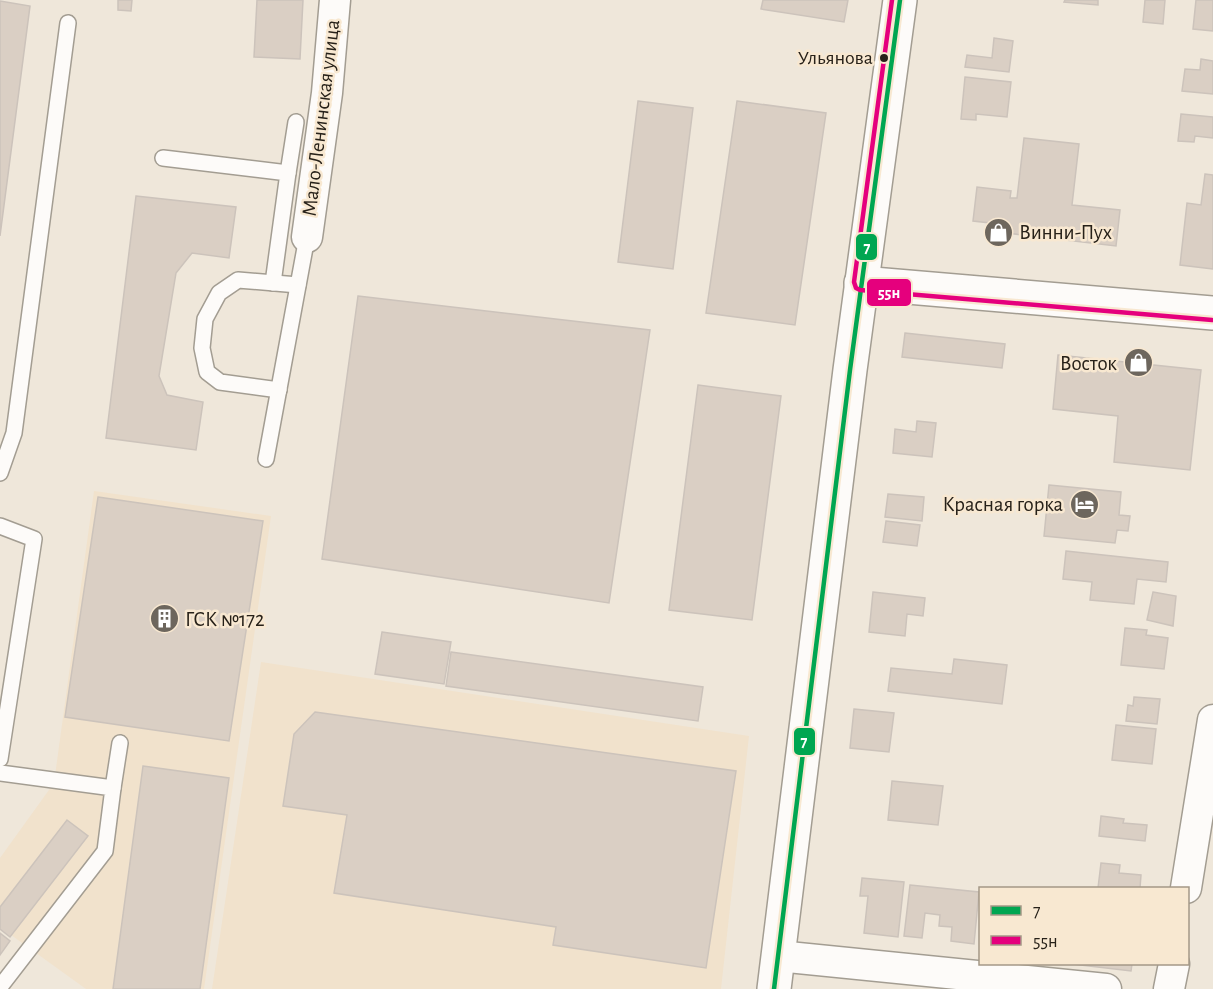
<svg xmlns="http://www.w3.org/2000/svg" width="1213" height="989" font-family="'Alegreya Sans',sans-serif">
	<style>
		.built { fill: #f1e2cc }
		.building { fill: #dacfc4; stroke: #ccc3bb; stroke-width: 1.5 }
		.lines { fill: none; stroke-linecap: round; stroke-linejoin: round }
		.lane-casing { stroke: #a39d92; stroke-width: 18 }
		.street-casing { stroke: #a39d92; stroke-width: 33 }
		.secondary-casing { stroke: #a39d92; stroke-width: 36 }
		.lane { stroke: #fdfbf9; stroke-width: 15 }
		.street { stroke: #fdfbf9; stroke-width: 30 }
		.secondary { stroke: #fdfbf9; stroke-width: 33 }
		.bus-1-casing { stroke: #f8e8d1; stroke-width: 9 }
		.bus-2-casing { stroke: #f8e8d1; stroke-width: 9 }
		.bus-1 { stroke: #00a651; stroke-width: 4.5 }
		.bus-2 { stroke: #e5007d; stroke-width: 4.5 }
		.bus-dot { fill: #272119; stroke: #f8e8d1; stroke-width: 2 }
		.labels { text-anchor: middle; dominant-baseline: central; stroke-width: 5; stroke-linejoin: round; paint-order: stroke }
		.bus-label { font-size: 20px; fill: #272119; stroke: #f8e8d1; text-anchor: end }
		.street-label { font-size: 21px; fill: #272119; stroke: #f8e8d1 }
		.poi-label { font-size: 21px; fill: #272119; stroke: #f8e8d1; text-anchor: start }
		.line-badge { stroke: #f8e8d1; stroke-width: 2 }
		.badge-label { font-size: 16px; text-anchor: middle; font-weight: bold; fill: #fff }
	</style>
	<rect width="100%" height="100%" fill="#efe7da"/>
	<g class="built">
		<polygon points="94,491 271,516 204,989 86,989 0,927 0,858 54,783"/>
		<polygon points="261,662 749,736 721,989 212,989"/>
	</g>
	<g class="building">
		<polygon points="118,0 132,0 131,11 118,10"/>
		<polygon points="257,0 303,0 300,59 254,57"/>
		<polygon points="763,0 848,0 844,22 761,9"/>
		<polygon points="1065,0 1098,0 1098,5 1064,2"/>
		<polygon points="1145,0 1165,0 1163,24 1143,22"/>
		<polygon points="1196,0 1213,0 1213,31 1193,29"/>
		<polygon points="0,1 30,6 0,236"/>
		<polygon points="994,38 1013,41 1009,72 965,67 967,55 992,58"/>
		<polygon points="1201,59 1213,61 1213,94 1182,91 1185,69 1200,70"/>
		<polygon points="965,77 1011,82 1007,117 976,114 976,120 961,119"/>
		<polygon points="638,101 693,108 673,269 618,262"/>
		<polygon points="737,101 826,113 795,325 706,313"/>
		<polygon points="1181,114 1213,117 1213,138 1195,136 1194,142 1178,141"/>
		<polygon points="1024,138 1079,144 1072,205 1120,210 1116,246 998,232 999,224 973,221 977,187 1011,191 1010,198 1017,198"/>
		<polygon points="1205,174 1213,175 1213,269 1180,265 1187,203 1201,205"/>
		<polygon points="136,196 236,207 229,258 192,253 176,273 159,376 167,395 203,402 196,450 106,438"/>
		<polygon points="358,296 650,330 609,603 322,559"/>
		<polygon points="905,333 1005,344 1002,368 902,357"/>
		<polygon points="1058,355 1201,370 1190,470 1114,462 1118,416 1053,409"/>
		<polygon points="698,385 781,396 752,620 669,610"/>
		<polygon points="917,421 936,423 932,457 893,453 895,429 916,432"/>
		<polygon points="1049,485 1121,492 1119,515 1130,516 1128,531 1117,530 1115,543 1044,536"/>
		<polygon points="888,494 924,497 922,521 885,517"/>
		<polygon points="98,497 263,521 229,741 65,717"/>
		<polygon points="886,521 920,525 917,546 883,542"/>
		<polygon points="1066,551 1168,562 1166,582 1137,579 1134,604 1090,600 1092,582 1063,579"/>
		<polygon points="873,592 925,598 923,616 907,614 905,636 869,632"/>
		<polygon points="1153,592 1176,596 1173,626 1147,620"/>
		<polygon points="1125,628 1147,630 1146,635 1168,638 1164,669 1121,665"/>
		<polygon points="382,632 451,642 444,684 375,674"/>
		<polygon points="451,652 703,687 698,721 446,686"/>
		<polygon points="954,659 1007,665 1002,704 888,691 891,668 952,674"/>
		<polygon points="1134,697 1160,699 1157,724 1126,721 1128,705 1133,706"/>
		<polygon points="854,709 894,713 889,752 850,748"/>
		<polygon points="315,712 736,771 706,968 553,945 556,927 334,893 347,815 283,806 294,734"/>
		<polygon points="1116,725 1156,729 1152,764 1112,760"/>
		<polygon points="143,766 229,778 200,989 113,989"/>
		<polygon points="892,781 943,786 938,825 888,820"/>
		<polygon points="1101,816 1124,819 1123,823 1147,825 1145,841 1099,836"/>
		<polygon points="67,820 88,836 10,937 0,929 0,907"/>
		<polygon points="1101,863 1120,865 1119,873 1141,875 1140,888 1098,888"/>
		<polygon points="862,878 904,882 898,937 864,933 868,896 860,896"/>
		<polygon points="910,885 979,892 974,944 951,941 952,927 939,926 940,915 925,913 922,938 904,936"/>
		<polygon points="0,933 10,941 0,955"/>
		<polygon points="1072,964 1132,964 1131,971"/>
	</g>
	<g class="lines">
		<defs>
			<g id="lane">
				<polyline points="163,158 288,173 273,283"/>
				<polyline points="288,173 296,122"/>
				<polyline points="279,390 220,382 207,372 202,348 205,319 219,293 238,280 298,285"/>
				<polyline points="266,459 307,237"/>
				<polyline points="0,473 14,433 68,23"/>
				<polyline points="0,526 34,539 0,759"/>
				<polyline points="0,773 113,788 105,851 0,987"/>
				<polyline points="113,788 120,743"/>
			</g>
			<g id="street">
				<polyline points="307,237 327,93 335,0"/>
				<polyline points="1186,888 1213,720"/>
				<polyline points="778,956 1106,989"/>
				<polyline points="1169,989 1174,964"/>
			</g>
			<g id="secondary">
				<polyline points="861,283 1213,313"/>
				<polyline points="774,989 850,370 900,0"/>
			</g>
		</defs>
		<use href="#lane" class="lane-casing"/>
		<use href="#street" class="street-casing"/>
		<use href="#secondary" class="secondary-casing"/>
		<use href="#lane" class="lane"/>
		<use href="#street" class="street"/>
		<use href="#secondary" class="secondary"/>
		<defs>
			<polyline id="bus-1" points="774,989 850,370 900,0"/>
			<polyline id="bus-2" points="892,0 854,282 856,288 860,290 1212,320"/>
		</defs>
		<use href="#bus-1" class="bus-1-casing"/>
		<use href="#bus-2" class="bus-2-casing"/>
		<use href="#bus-1" class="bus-1"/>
		<use href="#bus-2" class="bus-2"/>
	</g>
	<defs>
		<symbol id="shop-disc" viewBox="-11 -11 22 22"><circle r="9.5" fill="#6d665d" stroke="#f8e8d1"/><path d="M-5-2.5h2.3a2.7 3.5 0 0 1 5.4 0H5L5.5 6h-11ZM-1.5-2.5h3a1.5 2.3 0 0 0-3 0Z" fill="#fff"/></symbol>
		<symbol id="hotel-disc" viewBox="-11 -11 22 22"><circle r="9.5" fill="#6d665d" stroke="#f8e8d1"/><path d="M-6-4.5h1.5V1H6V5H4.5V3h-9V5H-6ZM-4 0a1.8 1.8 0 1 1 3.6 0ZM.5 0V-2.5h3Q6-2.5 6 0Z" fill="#fff"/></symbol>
		<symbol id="building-disc" viewBox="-11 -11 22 22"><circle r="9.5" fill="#6d665d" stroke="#f8e8d1"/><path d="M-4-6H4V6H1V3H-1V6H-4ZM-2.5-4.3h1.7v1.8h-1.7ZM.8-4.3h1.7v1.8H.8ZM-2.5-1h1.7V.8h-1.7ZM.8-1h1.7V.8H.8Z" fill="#fff"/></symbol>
	</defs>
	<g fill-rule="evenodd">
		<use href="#shop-disc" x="982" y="216" width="33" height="33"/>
		<use href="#shop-disc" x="1122" y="346" width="33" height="33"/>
		<use href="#hotel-disc" x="1068" y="488" width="33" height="33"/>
		<use href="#building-disc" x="148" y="602" width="33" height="33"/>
	</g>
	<circle class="bus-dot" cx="884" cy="58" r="5"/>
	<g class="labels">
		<g class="bus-label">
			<text x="873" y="58">Ульянова</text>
		</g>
		<g class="street-label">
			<text transform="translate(321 118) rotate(-83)">Мало-Ленинская улица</text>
		</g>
		<g class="poi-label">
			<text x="1019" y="232">Винни-Пух</text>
			<text x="1117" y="363" text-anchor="end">Восток</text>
			<text x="1063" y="504" text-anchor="end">Красная горка</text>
			<text x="185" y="619">ГСК №172</text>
		</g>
	</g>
	<g class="line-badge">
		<rect x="855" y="233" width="23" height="28" rx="6" fill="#00a651"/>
		<rect x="866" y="278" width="46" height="29" rx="6" fill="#e5007d"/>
		<rect x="793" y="727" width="23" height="29" rx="6" fill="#00a651"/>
	</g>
	<g class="badge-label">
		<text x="867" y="253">7</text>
		<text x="889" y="298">55н</text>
		<text x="804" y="747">7</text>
	</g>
	<rect x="979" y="887" width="210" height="78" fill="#f8e8d1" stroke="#a49887" stroke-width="1.5"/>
	<rect x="991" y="906" width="30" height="9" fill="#00a651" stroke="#a49887" stroke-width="1.5"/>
	<text x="1033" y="917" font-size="18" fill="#272119">7</text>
	<rect x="991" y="936" width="30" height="9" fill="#e5007d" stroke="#a49887" stroke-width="1.5"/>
	<text x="1033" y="947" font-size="18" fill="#272119">55н</text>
</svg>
